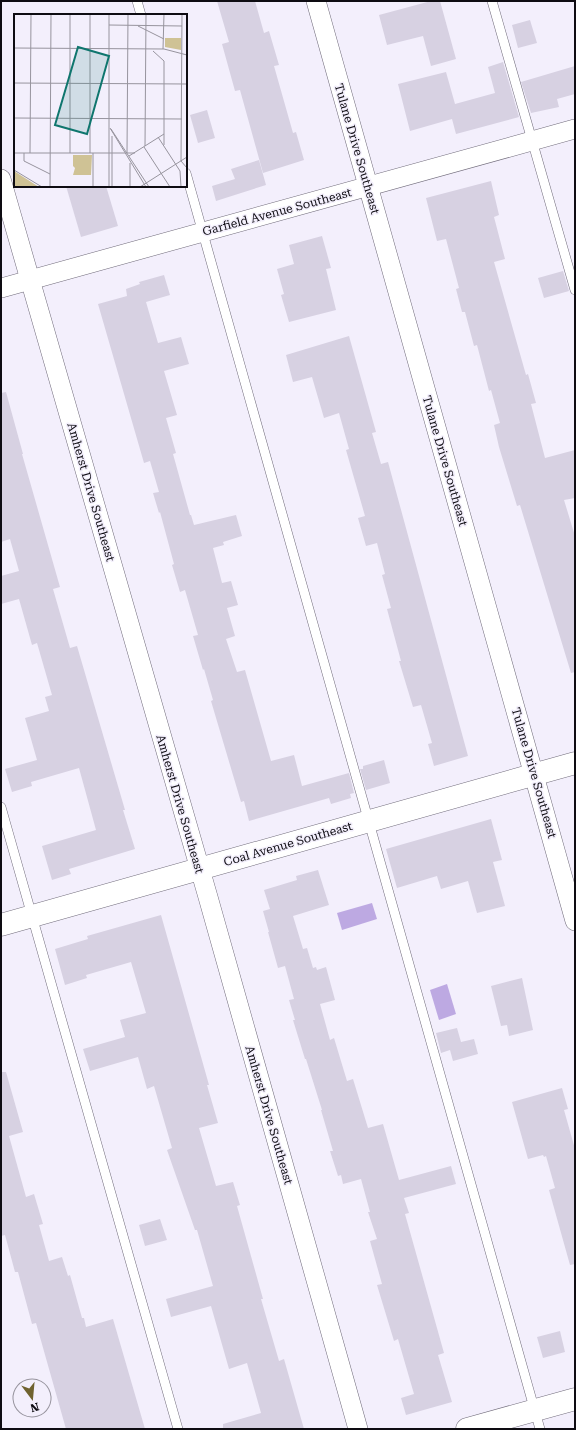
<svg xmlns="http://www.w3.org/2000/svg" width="576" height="1430" font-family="'Roboto Serif',serif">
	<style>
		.water { fill: #bda9e2 }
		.building { fill: #d7d1e2 }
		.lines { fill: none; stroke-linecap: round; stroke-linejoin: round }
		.service-casing { stroke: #716c7b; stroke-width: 10 }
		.minor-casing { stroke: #716c7b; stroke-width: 20 }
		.secondary-casing { stroke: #716c7b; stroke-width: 23 }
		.service { stroke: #fff; stroke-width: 9 }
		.minor { stroke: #fff; stroke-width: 19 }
		.secondary { stroke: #fff; stroke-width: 22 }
		.labels { text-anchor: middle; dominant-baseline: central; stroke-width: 3; stroke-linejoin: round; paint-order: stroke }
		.street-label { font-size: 12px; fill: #0e0c12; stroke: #f3effc }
		.inset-road { fill: none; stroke: #97949e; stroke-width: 1 }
		.view { fill: #0f766e; fill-opacity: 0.15; stroke: #0f766e; stroke-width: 2 }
		.inset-edge { fill: none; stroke: #0e0c12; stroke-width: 2 }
	</style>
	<rect width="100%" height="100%" fill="#f3effc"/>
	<g class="water">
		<polygon points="372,903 377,919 342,930 337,913"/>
		<polygon points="447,984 456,1014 439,1020 430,990"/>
	</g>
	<g class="building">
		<polygon points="217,1 255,1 264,33 269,31 279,65 274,66 293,133 296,132 304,160 263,173 240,90 235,91 222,44 229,42"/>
		<polygon points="431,1 440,1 456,59 431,66 423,36 387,45 379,15"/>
		<polygon points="530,20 537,43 518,48 512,25"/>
		<polygon points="503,62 519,117 456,134 452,119 410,131 398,84 446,72 455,104 495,93 488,67"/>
		<polygon points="575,66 575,94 557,99 559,107 531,113 521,82"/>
		<polygon points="207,110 215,138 198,143 190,115"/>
		<polygon points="259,160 266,185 216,201 212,186 235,179 231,169"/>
		<polygon points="491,181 499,215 494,217 505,259 494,262 526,375 528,374 536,403 531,404 545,458 575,450 575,498 564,500 575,536 575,672 571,673 520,505 517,506 499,447 494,425 500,423 491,390 489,391 477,345 474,346 465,312 462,312 456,289 459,288 446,239 437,241 426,198"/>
		<polygon points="66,186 106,186 118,226 81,237"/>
		<polygon points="322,236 331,268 326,269 336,310 289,322 281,295 284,294 277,269 294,264 289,245"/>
		<polygon points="563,271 569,291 544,298 538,278"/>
		<polygon points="164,275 170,295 146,302 158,343 181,337 189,364 164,371 177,415 166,418 176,453 173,454 190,515 191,515 194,525 236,515 242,536 223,542 224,545 213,548 222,583 231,581 238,605 227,608 235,636 226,639 237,672 245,670 271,761 294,755 302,786 349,773 354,793 350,794 351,798 331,804 329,798 249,821 244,801 241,802 211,701 213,700 204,669 203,670 193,636 198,635 185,590 180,592 172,565 174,564 160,512 159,513 153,493 159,492 150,461 144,463 98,304 127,296 126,289 140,284 139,282"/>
		<polygon points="349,336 376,432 372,433 381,464 388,462 468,756 434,766 428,744 432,743 421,705 413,707 399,661 401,661 387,609 391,608 382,575 385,574 377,543 366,546 358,518 365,516 346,450 349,449 339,413 324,418 312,377 293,382 286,355"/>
		<polygon points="6,392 23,454 22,454 60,587 53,589 70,648 77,646 125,810 123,810 135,849 69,869 71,874 52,880 42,846 96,830 79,768 31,782 32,786 12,792 5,769 37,760 25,718 49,711 45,697 52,695 37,643 32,645 19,599 1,604 1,576 19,571 10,539 1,542 1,393"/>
		<polygon points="384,760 390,783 366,790 360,769 363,769 363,766"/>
		<polygon points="491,819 502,860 493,862 505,906 477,913 468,881 441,889 437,876 397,888 386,849"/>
		<polygon points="318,870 329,905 293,916 303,949 307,948 313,968 316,967 317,970 326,967 335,1000 320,1004 330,1040 334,1038 347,1081 353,1079 368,1128 383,1124 399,1180 451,1166 456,1184 404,1198 409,1213 405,1214 444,1353 438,1355 452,1402 406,1415 401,1398 414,1394 398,1339 394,1341 377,1285 382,1284 370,1241 377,1239 368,1212 370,1212 361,1179 343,1184 341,1175 338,1176 330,1151 333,1151 321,1110 322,1110 306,1059 305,1059 293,1020 295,1020 289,1000 294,999 285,966 278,968 268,932 269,932 263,911 270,909 264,890 297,880 296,876"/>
		<polygon points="161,915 209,1085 207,1085 218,1123 199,1128 216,1186 233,1182 240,1205 237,1206 263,1299 261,1299 279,1361 284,1359 304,1429 223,1429 223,1424 261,1413 247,1363 229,1369 211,1306 171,1317 166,1299 213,1286 197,1230 195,1230 167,1150 172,1148 154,1086 147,1089 138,1057 90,1071 83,1049 125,1037 120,1020 146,1013 131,962 86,975 87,978 65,985 55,949 88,939 87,936"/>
		<polygon points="522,978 533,1030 509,1036 507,1025 501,1026 491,986"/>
		<polygon points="457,1028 461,1042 474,1039 478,1054 453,1061 450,1050 441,1053 436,1033"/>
		<polygon points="1,1072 6,1072 23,1132 9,1136 26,1197 34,1194 43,1224 39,1225 49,1261 62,1257 68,1276 70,1275 82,1318 84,1318 86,1327 113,1319 145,1429 66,1429 36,1323 32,1324 18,1272 15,1272 5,1235 1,1236"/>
		<polygon points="562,1088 568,1109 564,1110 575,1149 575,1264 570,1265 549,1190 555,1188 546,1156 544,1157 543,1155 528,1159 512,1102"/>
		<polygon points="160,1219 167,1240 145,1246 139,1225"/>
		<polygon points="560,1331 565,1352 543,1358 537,1337"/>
	</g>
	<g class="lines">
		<defs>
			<g id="service">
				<polyline points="137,1 141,15"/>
				<polyline points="492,1 575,290"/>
				<polyline points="186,173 540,1429"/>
				<polyline points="1,807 178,1429"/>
			</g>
			<g id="minor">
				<polyline points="316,1 575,921"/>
				<polyline points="1,179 208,897 358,1429"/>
				<polyline points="1,288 575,129"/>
			</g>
			<g id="secondary">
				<polyline points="1,925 575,763"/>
				<polyline points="467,1429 575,1399"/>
			</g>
		</defs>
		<use href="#service" class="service-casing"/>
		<use href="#minor" class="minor-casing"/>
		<use href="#secondary" class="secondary-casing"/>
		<use href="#service" class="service"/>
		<use href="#minor" class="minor"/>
		<use href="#secondary" class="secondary"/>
	</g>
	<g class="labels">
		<g class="street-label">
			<text transform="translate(357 149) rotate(74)">Tulane Drive Southeast</text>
			<text transform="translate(277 212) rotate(-15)">Garfield Avenue Southeast</text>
			<text transform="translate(445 461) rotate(74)">Tulane Drive Southeast</text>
			<text transform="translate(91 492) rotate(74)">Amherst Drive Southeast</text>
			<text transform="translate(534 773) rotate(74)">Tulane Drive Southeast</text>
			<text transform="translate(180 804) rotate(74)">Amherst Drive Southeast</text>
			<text transform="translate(288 844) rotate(-16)">Coal Avenue Southeast</text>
			<text transform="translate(269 1115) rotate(74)">Amherst Drive Southeast</text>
		</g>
	</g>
	<g transform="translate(14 14)">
		<rect width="173" height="173" fill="#f3effc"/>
		<path d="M151,24h16v12l-16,-3zM59,141h19l-1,20h-18l2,-7 -2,-2zM0,157l25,16h-25z" fill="#cfc295"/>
		<path class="inset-road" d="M168,0l-1,147 6,7M95,11l73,1M124,12l26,13M0,34l150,1 23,6M149,35l1,-35M139,37l11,10v84M0,69l173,1M0,104l168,1M96,114l36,59M97,115l38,58M98,122v51M144,123l22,34 1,16M131,132l1,-132M130,133l26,40M0,139h121M10,139v8l26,13M16,139l1,-139M56,139v-139M76,139v-139M113,139l1,-139M115,142l35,-22M0,156l28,17M36,173l1,-173M79,173v-34M95,173v-173M116,173v-24M126,173l47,-30"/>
		<path class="view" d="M64,33l31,9 -22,78 -32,-9z"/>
		<rect width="173" height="173" class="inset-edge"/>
	</g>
	<rect width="576" height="1430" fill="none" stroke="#0e0c12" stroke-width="4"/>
	<g transform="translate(32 1398) rotate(164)"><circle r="19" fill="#f3effc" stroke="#97949e"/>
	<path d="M0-3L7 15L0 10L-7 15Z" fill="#6f622f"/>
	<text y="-6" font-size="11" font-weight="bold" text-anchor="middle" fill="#0e0c12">N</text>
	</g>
</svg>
